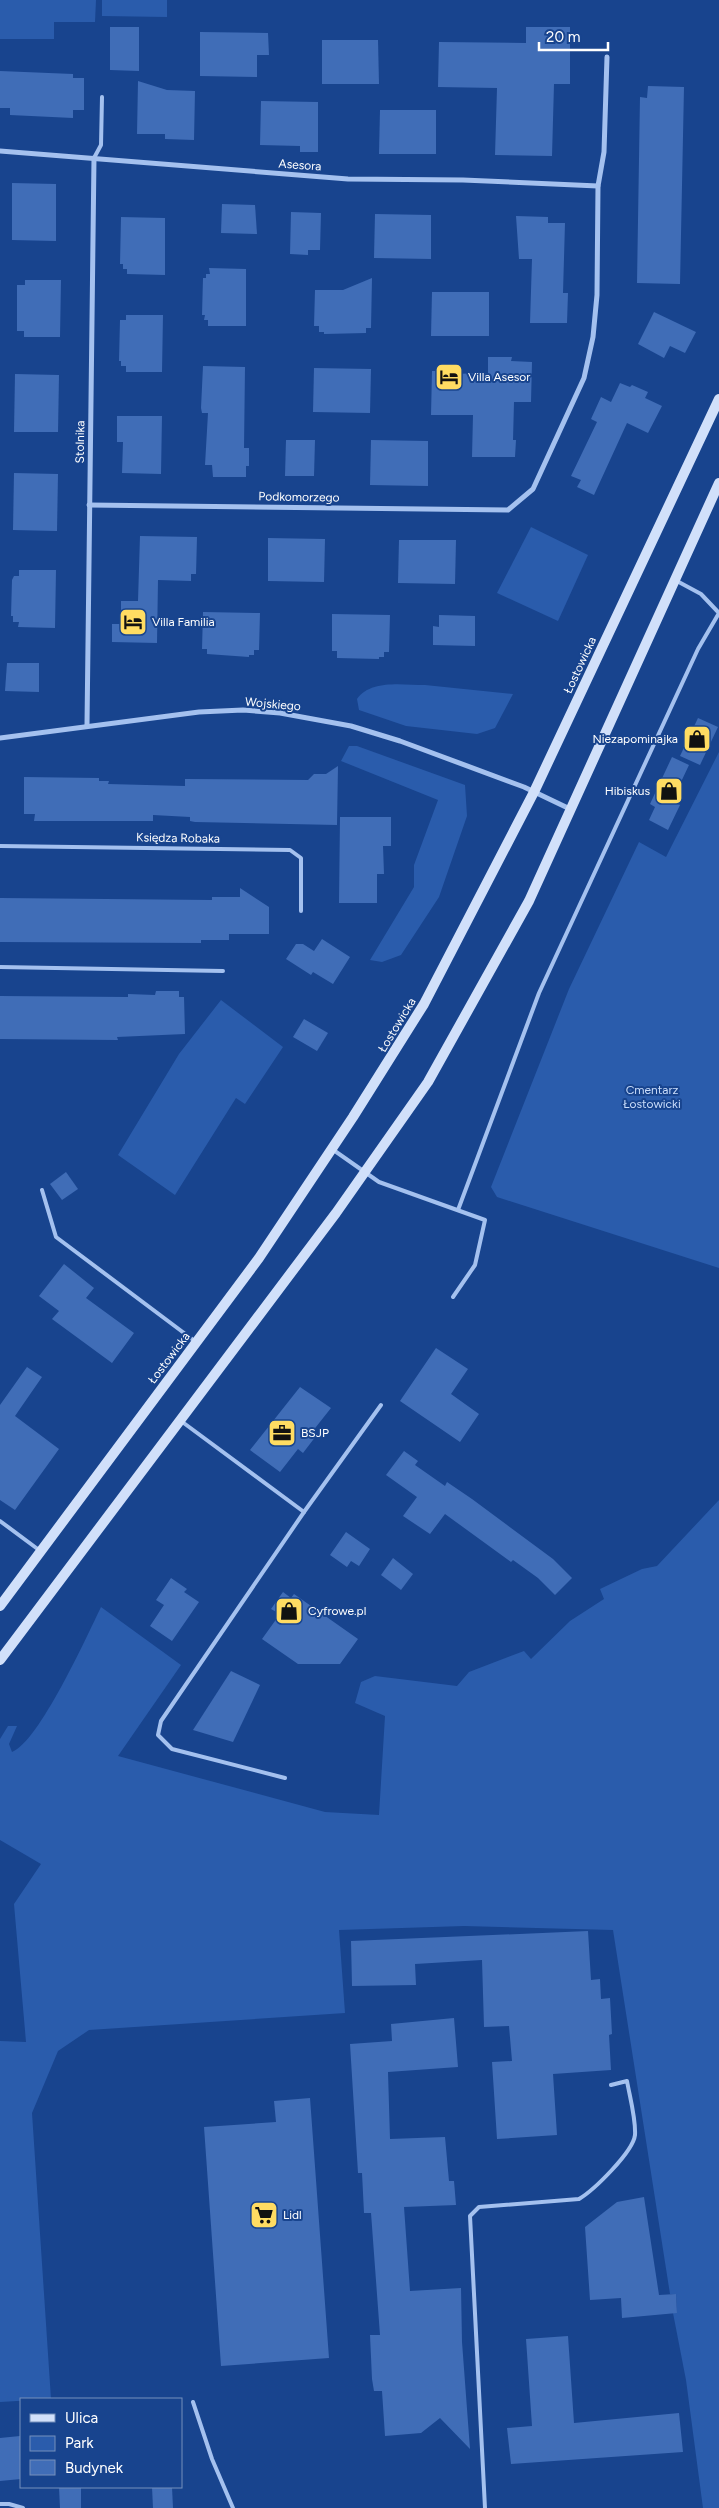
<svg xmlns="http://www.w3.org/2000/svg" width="719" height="2508" font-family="Figtree,sans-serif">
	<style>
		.green { fill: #2a5cac }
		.building { fill: #406db7 }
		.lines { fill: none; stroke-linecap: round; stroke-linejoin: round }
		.lane { stroke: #a4c1ef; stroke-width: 4 }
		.street { stroke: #a4c1ef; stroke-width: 5 }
		.secondary { stroke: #d1e0fa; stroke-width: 10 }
		.labels { text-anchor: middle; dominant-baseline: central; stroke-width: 4; stroke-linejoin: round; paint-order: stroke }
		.street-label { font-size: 12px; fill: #fff; stroke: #18448e }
		.poi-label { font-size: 12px; fill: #fff; stroke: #18448e; text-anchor: start }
		.park-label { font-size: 12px; fill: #caddfb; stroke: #18448e }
	</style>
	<rect width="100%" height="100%" fill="#18448e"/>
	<g class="green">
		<polygon points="0,0 96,0 95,22 54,22 54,39 0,39"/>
		<polygon points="102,0 167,0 167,17 102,16"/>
		<polygon points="531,527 588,555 558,621 497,593"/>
		<path d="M425,685l88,9 -18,34 -18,6 -71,-8 -47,-16 -2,-11c14,-20 46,-14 68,-14z"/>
		<polygon points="349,746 357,746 465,785 467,816 439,897 401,955 382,962 370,960 414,887 414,865 438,800 341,761"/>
		<polygon points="719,752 719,1268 497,1197 491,1187 569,989 639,842 666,857"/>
		<polygon points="221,1000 283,1047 245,1104 236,1098 175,1195 118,1155 179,1054"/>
		<path d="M719,1500v1008h-16l-17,-128 -13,-67h4l-1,-19h-6l-57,-364 -149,-4 -125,4 6,83 -256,17 -31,21 -26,62 19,286 -51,3v-361l26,1 -12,-138 27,-40 -41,-24v-101l8,-13h9l-8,18 3,8c27,-10 75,-116 89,-145l80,58 -63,91 207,56 54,3 6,-99 -30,-13 6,-21 14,-6 82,10 12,-14 55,-21 7,8 39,-38 34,-22 -4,-10 42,-20 15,-3z"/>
	</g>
	<g class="building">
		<polygon points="110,27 139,27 139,71 110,70"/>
		<polygon points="526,27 570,27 570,84 554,84 552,156 495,155 497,88 438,87 439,42 526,43"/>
		<polygon points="200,32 268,33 269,55 257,55 257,77 200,76"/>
		<polygon points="322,40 378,40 379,84 322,84"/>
		<polygon points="0,71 73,74 73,78 84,78 84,110 73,110 73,118 10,115 10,108 0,108"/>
		<polygon points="138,81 167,90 195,91 194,140 165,139 165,134 137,134"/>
		<polygon points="648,86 684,87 680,284 637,283 640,97 647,98"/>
		<polygon points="261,101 318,102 318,152 300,152 300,146 260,145"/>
		<polygon points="380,110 436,110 436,154 379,154"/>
		<polygon points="12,183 56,184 56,241 12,240"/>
		<polygon points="222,204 255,205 257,234 221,233"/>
		<polygon points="291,212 321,213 320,250 308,250 308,255 290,254"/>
		<polygon points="375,214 431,215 431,259 374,258"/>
		<polygon points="516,216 548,217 548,223 565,223 563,293 568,293 567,323 530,323 532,259 519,259"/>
		<polygon points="121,217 165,218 165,275 127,274 127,269 123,269 123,264 120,264"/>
		<polygon points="209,268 246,269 246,326 208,326 208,320 204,320 205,315 202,315 203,278 206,278 206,274 210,274"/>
		<polygon points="372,278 371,328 366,328 366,333 324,334 324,332 319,332 319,326 314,326 315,290 343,290"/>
		<polygon points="25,280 61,280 60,337 24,337 24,331 17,331 17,285 25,285"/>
		<polygon points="432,292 489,292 489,336 431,336"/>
		<polygon points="654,312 696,332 685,353 670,346 664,358 638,344"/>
		<polygon points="126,315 163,315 162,372 126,372 126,366 121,366 121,361 119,361 120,320 126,320"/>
		<polygon points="488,357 512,357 511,361 532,362 531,402 514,402 513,440 516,440 515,457 472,457 473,415 431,415 432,371 450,371 451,374 488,373"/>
		<polygon points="203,366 245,367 244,448 249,448 249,466 246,466 246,477 213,477 212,465 205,465 208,413 202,413 201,408"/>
		<polygon points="314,368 371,369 370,413 313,412"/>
		<polygon points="15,374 59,375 58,432 14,432"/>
		<polygon points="620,383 630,387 632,385 648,392 645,398 662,406 648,433 627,423 594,495 577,487 581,480 571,476 597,422 591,419 601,397 611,402"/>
		<polygon points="117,416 162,416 161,474 122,473 123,442 117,442"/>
		<polygon points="286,440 315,440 314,476 285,476"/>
		<polygon points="371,440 428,441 428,486 370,485"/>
		<polygon points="14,473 58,474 57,531 13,530"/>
		<polygon points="140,536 197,537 196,574 191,574 191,581 158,580 157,643 112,642 112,624 121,624 121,601 138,601"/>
		<polygon points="268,538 325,539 324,582 268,581"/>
		<polygon points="399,540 456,540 455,584 398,583"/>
		<polygon points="19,570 56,570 55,628 18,627 19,622 13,622 13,616 11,616 12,580 14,576 19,576"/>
		<polygon points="203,612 260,613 259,650 254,650 254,655 249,655 249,657 207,654 207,649 202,649"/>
		<polygon points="332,614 390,615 389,652 384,652 384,657 379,657 379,659 337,658 337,651 332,651"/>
		<polygon points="439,615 475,616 475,646 433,645 433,626 439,627"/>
		<polygon points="7,663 39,663 39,692 5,691"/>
		<polygon points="698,718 718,727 700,765 680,756"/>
		<polygon points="672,757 689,765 672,801 680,805 668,830 649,820 655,807 650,804"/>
		<polygon points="338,766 337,825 195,822 190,821 190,817 153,815 153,821 34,821 35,814 24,814 24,777 99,778 99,781 109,781 108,784 185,786 185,779 308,780 314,774 326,774"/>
		<polygon points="340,817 391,817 391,846 383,846 384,874 377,874 377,903 339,903"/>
		<polygon points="240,888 269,907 269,934 229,934 229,940 201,940 201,943 0,942 0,898 212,900 212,897 240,897"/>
		<polygon points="322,939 350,957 333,984 313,972 311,975 286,959 296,944 303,944 314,951"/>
		<polygon points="156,991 179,991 179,997 184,997 185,1034 117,1037 118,1040 0,1039 0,996 128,997 128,994 155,995"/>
		<polygon points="304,1019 328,1033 317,1051 293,1037"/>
		<polygon points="66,1172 78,1189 62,1200 50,1184"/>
		<polygon points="64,1264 94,1288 86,1298 134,1333 112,1363 52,1319 59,1311 39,1296"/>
		<polygon points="436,1348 468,1369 451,1394 479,1414 460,1442 400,1401"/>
		<polygon points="27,1367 42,1377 15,1416 59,1449 15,1510 0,1500 0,1405"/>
		<polygon points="300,1387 331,1408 312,1432 316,1436 303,1453 298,1449 280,1472 250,1450"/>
		<polygon points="404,1451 418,1461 415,1465 445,1486 447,1482 472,1499 553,1559 572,1578 555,1595 538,1578 513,1560 511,1562 445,1514 430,1534 403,1516 417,1497 386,1475"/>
		<polygon points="346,1532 370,1549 359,1566 351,1561 347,1567 330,1555"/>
		<polygon points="393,1558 413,1574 401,1590 381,1575"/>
		<polygon points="171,1578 187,1589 184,1592 199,1602 172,1641 150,1626 164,1605 156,1600"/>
		<polygon points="283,1592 291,1598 294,1594 358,1639 340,1664 298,1664 262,1639 280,1614 271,1609"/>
		<polygon points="231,1671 260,1685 233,1742 193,1730"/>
		<polygon points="588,1931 591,1980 600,1979 601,1999 610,1998 612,2034 609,2035 611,2070 553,2074 557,2135 497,2139 492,2062 512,2061 509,2026 484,2027 482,1960 415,1964 416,1985 352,1986 351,1941"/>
		<polygon points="454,2018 458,2067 388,2072 390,2139 445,2137 449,2181 454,2181 456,2205 404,2207 410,2291 461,2288 462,2342 470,2449 440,2418 421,2433 385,2436 382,2391 374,2391 372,2379 370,2335 380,2335 371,2213 364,2213 362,2173 358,2173 350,2044 392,2041 391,2024"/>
		<polygon points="310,2098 329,2358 221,2366 204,2127 276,2122 274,2101"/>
		<polygon points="644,2197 659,2295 676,2294 677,2313 622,2318 621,2298 590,2300 585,2227 617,2202"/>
		<polygon points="568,2336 574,2423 679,2413 683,2452 511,2464 507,2428 532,2426 526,2339"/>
		<polygon points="20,2436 21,2479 0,2481 0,2438"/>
		<polygon points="59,2487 81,2487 81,2508 60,2508"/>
		<polygon points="152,2487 172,2487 173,2508 153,2508"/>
	</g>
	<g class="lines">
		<g class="lane">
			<polyline points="94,158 101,145 102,97"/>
			<polyline points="0,846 290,850 301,858 301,911"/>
			<polyline points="0,967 223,971"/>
			<polyline points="332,1149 379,1182 485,1220 475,1265 453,1297"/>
			<polyline points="42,1190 56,1237 196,1342"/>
			<polyline points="458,1210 539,993 698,649 719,613 701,594 675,580"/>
			<polyline points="181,1421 304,1512"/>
			<polyline points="0,1521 39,1550"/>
			<polyline points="285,1778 172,1749 158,1735 161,1721 304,1512 381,1405"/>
			<polyline points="193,2402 212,2459 233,2508"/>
			<polyline points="0,2504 9,2504 23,2508"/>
			<path d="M485,2508l-15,-292 9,-9 100,-8c15,-9 54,-47 56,-64 1,-16 -5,-37 -8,-54l-16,4"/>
		</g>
		<g class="street">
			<polyline points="0,151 348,179 463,180 598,186"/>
			<polyline points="89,505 508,510 533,489 584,378 593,337 597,295 598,186 604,152 607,57"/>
			<polyline points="87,725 94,158"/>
			<polyline points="0,738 199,712 243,710 280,713 351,726 400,741 524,787 570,809"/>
		</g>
		<g class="secondary">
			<polyline points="0,1606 259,1258 353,1117 424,1004 534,792 719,399"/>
			<polyline points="0,1660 336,1213 428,1082 529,901 719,483"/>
		</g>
	</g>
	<defs>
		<symbol id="hotel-square" viewBox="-11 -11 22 22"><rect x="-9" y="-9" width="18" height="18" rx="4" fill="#ffdc62" stroke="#18448e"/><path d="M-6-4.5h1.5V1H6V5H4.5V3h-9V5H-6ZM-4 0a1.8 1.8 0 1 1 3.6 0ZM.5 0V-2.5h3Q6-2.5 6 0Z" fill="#111"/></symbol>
		<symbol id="shop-square" viewBox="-11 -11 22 22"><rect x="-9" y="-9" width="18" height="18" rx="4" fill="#ffdc62" stroke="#18448e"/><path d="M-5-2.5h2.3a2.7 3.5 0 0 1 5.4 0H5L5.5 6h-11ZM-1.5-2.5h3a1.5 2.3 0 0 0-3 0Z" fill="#111"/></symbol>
		<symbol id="office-square" viewBox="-11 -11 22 22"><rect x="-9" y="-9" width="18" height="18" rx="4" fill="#ffdc62" stroke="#18448e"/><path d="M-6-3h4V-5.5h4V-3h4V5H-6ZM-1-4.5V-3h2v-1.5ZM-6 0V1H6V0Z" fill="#111"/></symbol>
		<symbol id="supermarket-square" viewBox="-11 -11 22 22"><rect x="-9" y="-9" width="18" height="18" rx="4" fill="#ffdc62" stroke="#18448e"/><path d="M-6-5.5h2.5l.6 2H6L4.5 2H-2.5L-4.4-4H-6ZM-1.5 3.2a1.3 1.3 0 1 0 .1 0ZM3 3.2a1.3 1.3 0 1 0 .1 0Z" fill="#111"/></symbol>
	</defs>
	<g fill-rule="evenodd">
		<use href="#hotel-square" x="433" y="361" width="32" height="32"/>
		<use href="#hotel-square" x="117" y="606" width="32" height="32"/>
		<use href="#shop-square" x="681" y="723" width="32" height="32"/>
		<use href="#shop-square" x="653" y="775" width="32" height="32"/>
		<use href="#office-square" x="266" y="1417" width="32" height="32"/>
		<use href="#shop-square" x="273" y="1595" width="32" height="32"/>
		<use href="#supermarket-square" x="248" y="2199" width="32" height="32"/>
	</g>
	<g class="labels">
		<g class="street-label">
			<text transform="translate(300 165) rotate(4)">Asesora</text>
			<text transform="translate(80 442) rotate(-89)">Stolnika</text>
			<text transform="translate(299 497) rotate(1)">Podkomorzego</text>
			<text transform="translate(580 665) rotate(-65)">Łostowicka</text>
			<text transform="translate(273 704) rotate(5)">Wojskiego</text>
			<text transform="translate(178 838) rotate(1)">Księdza Robaka</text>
			<text transform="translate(397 1025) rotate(-59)">Łostowicka</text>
			<text transform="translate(169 1358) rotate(-53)">Łostowicka</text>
		</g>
		<g class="poi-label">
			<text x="468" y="377">Villa Asesor</text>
			<text x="152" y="622">Villa Familia</text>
			<text x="678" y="739" text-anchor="end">Niezapominajka</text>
			<text x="650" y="791" text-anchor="end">Hibiskus</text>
			<text x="301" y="1433">BSJP</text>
			<text x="308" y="1611">Cyfrowe.pl</text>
			<text x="283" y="2215">Lidl</text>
		</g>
		<g class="park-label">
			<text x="652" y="1090">Cmentarz<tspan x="652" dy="14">Łostowicki</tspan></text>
		</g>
	</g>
	<rect x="20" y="2398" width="162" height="90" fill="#18448e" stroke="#748fbb"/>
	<rect x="30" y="2414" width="25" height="8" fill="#d1e0fa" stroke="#748fbb"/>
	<text x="65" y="2423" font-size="15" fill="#ffffff">Ulica</text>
	<rect x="30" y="2436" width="25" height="15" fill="#2a5cac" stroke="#748fbb"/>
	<text x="65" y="2448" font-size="15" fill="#ffffff">Park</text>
	<rect x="30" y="2460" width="25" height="15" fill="#406db7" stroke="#748fbb"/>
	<text x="65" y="2473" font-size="15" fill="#ffffff">Budynek</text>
	<path d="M539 42v8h69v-8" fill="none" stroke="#ffffff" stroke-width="2.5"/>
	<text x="546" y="42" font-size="15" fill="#ffffff" stroke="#18448e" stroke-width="4" paint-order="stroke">20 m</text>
</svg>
